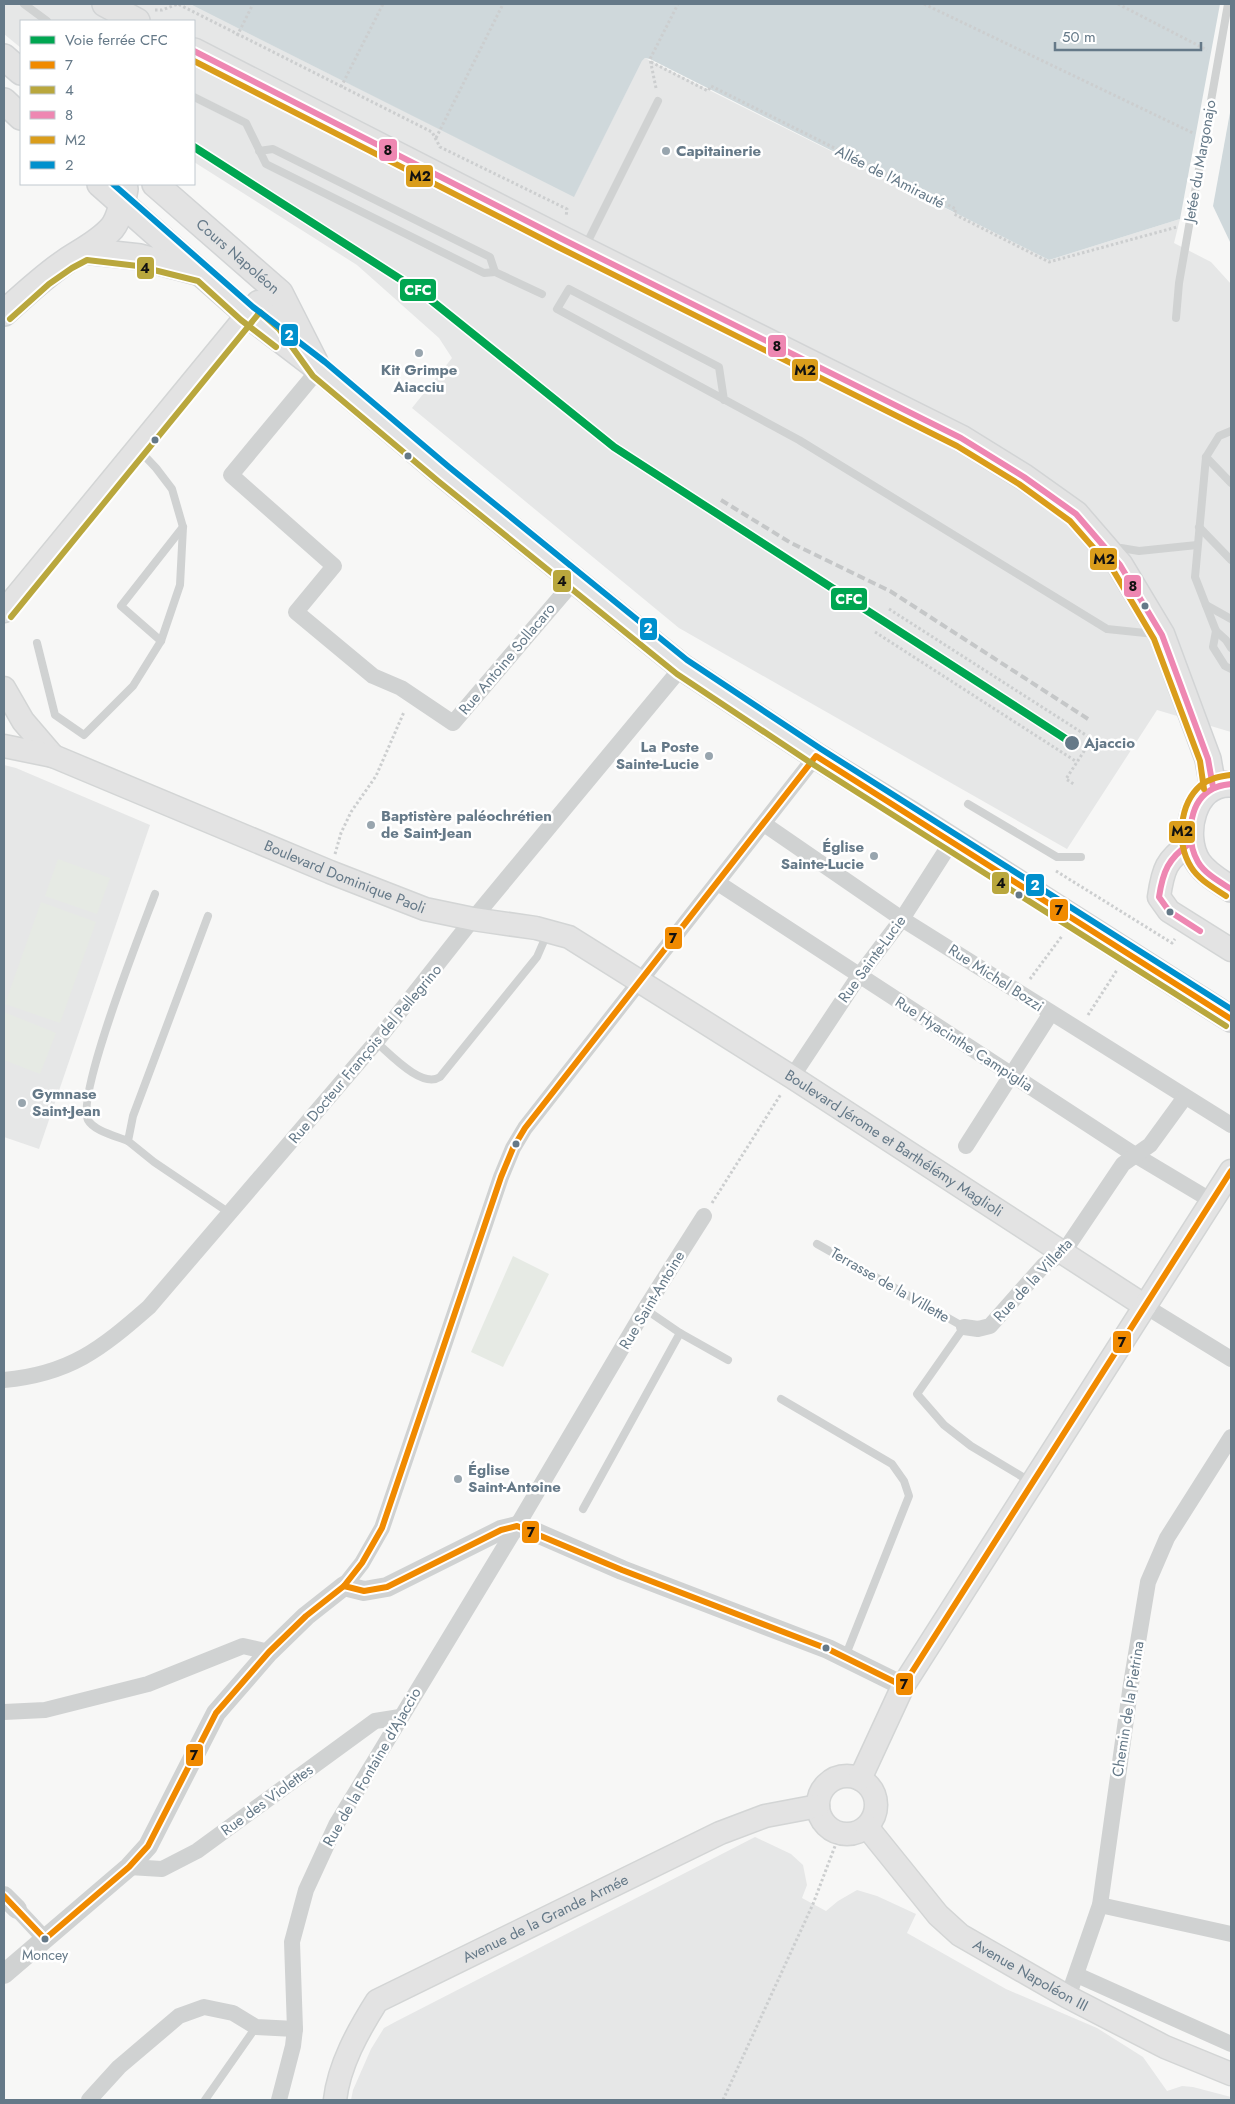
<svg xmlns="http://www.w3.org/2000/svg" width="1235" height="2104" font-family="Jost,sans-serif">
	<style>
		.built { fill: #e6e7e7 }
		.green { fill: #e6eae4 }
		.water { fill: #cfd8db }
		.lines { fill: none; stroke-linecap: round; stroke-linejoin: round }
		.secondary-casing { stroke: #d3d5d5; stroke-width: 25 }
		.primary-casing { stroke: #d2d4d5; stroke-width: 28 }
		.path { stroke: #cccecf; stroke-width: 3; stroke-dasharray: 2.5 2.5; stroke-linecap: butt }
		.service { stroke: #d0d2d2; stroke-width: 8 }
		.minor { stroke: #d0d2d2; stroke-width: 16 }
		.tertiary { stroke: #d0d2d2; stroke-width: 20 }
		.secondary { stroke: #e3e3e3; stroke-width: 22 }
		.primary { stroke: #e3e3e3; stroke-width: 25 }
		.rail { stroke: #c5c7c8; stroke-width: 4; stroke-dasharray: 8 4; stroke-linecap: butt }
		.bus-1-casing { stroke: #fff; stroke-width: 10 }
		.bus-2-casing { stroke: #fff; stroke-width: 10 }
		.bus-3-casing { stroke: #fff; stroke-width: 10 }
		.bus-4-casing { stroke: #fff; stroke-width: 10 }
		.bus-5-casing { stroke: #fff; stroke-width: 10 }
		.bus-1 { stroke: #f08a00; stroke-width: 6 }
		.bus-2 { stroke: #b9a73d; stroke-width: 6 }
		.bus-3 { stroke: #ee87b2; stroke-width: 6 }
		.bus-4 { stroke: #da9d1b; stroke-width: 6 }
		.bus-5 { stroke: #0090cd; stroke-width: 6 }
		.rail-1-casing { stroke: #fff; stroke-width: 11 }
		.rail-1 { stroke: #00a651; stroke-width: 8 }
		.poi-dot { fill: #98a5ae; stroke: #fff; stroke-width: 2 }
		.bus-dot { fill: #657988; stroke: #fff; stroke-width: 2 }
		.labels { text-anchor: middle; dominant-baseline: central; stroke-width: 5; stroke-linejoin: round; paint-order: stroke }
		.bus-label { font-size: 14px; fill: #657988; stroke: #fff }
		.poi-label { font-size: 15px; font-weight: bold; fill: #657988; stroke: #fff; text-anchor: start }
		.street-label { font-size: 15px; fill: #657988; stroke: #fff }
		.stop-label { font-size: 15px; font-weight: bold; fill: #657988; stroke: #fff; text-anchor: start }
		.line-badge { stroke: #fff; stroke-width: 2 }
		.badge-label { font-size: 14px; text-anchor: middle; font-weight: bold; fill: #fff }
		.pale-badge-label { font-size: 14px; text-anchor: middle; font-weight: bold; fill: #111 }
	</style>
	<rect width="100%" height="100%" fill="#f7f7f6"/>
	<g class="built">
		<polygon points="4,4 190,4 574,196 642,61 645,58 1049,260 1180,219 1174,243 1211,262 1231,284 1231,732 1157,710 1067,849 679,628 412,408 452,358 439,338 357,265 194,162 194,21 21,21 21,48 4,34"/>
		<polygon points="4,765 16,768 150,825 39,1149 4,1137"/>
		<polygon points="755,1837 791,1854 803,1865 807,1885 802,1898 826,1911 838,1901 857,1890 877,1896 916,1914 907,1933 1006,1989 1097,2028 1143,2057 1167,2091 1182,2086 1193,2087 1231,2097 1231,2100 351,2100 353,2090 371,2049 384,2028 395,2022"/>
	</g>
	<g class="green">
		<polygon points="58,859 110,878 97,914 45,896"/>
		<polygon points="41,902 96,922 60,1023 5,1004"/>
		<polygon points="4,1012 56,1033 40,1074 4,1060"/>
		<polygon points="513,1256 549,1274 503,1367 471,1352"/>
	</g>
	<g class="water">
		<polygon points="190,4 1220,4 1180,219 1049,260 650,59 645,58 642,61 574,197"/>
		<polygon points="1231,107 1231,244 1213,206"/>
	</g>
	<g class="lines">
		<defs>
			<g id="secondary">
				<polyline points="4,611 258,302 262,302 286,323 298,340"/>
				<polyline points="4,688 23,721 53,756"/>
				<path id="s1" d="M4,746l49,10 277,116 95,37 48,10 63,9 33,9 223,140 353,229"/>
				<path d="M1190,843c-24,17 -27,26 -31,54l10,14 62,39"/>
				<circle cx="847" cy="1805" r="29"/>
				<polyline points="860,1779 903,1686 1231,1171"/>
				<path id="s2" d="M867,1827l71,88 22,20 108,62 97,50 66,27"/>
				<path id="s3" d="M335,2100c4,-35 23,-69 42,-99l343,-168 45,-17 53,-10"/>
			</g>
			<g id="primary">
				<polyline points="105,4 137,21"/>
				<polyline points="194,51 562,239 961,438 1024,477 1076,514 1120,565 1162,635 1208,759 1213,787"/>
				<polyline points="4,57 21,72"/>
				<polyline points="4,101 21,117"/>
				<polyline points="100,184 247,314 319,369 443,474 682,667 816,756 910,814 1231,1019"/>
				<path id="s4" d="M155,184l125,109 35,69"/>
				<polyline points="85,251 140,257 197,272"/>
				<path d="M4,313c20,-18 39,-36 61,-51 16,-11 34,-19 47,-34 8,-10 11,-27 13,-39"/>
				<path d="M1231,784c-38,-2 -50,51 -33,78 8,12 21,19 33,27"/>
			</g>
		</defs>
		<use href="#secondary" class="secondary-casing"/>
		<use href="#primary" class="primary-casing"/>
		<g class="path">
			<polyline points="924,4 1193,133"/>
			<polyline points="1118,4 1207,50"/>
			<polyline points="155,10 162,10 178,4 432,132 440,147 567,209 566,217"/>
			<polyline points="237,36 253,4"/>
			<polyline points="651,62 708,91 711,86 956,209 954,214 1049,262 1177,227"/>
			<polyline points="341,87 383,4"/>
			<polyline points="656,88 650,59 678,4"/>
			<polyline points="436,138 503,4"/>
			<polyline points="889,609 1092,739 1066,779 1075,785"/>
			<polyline points="875,632 1077,762"/>
			<polyline points="335,854 341,833 351,812 376,776 404,712"/>
			<polyline points="1056,871 1172,943 1175,939"/>
			<polyline points="1030,979 1062,936"/>
			<polyline points="1088,1015 1117,970"/>
			<polyline points="712,1203 781,1094"/>
			<polyline points="723,2100 813,1904 840,1833"/>
		</g>
		<g class="service">
			<polyline points="24,4 47,21"/>
			<polyline points="194,97 246,123 266,164 484,273 495,272 490,257 273,149 259,151"/>
			<polyline points="585,247 658,101"/>
			<polyline points="495,272 542,294"/>
			<polyline points="1176,318 1179,283 1228,4"/>
			<polyline points="724,400 719,367 569,289 557,309 799,440 1107,629 1155,634"/>
			<polyline points="1231,431 1219,436 1206,457 1195,577 1216,631 1226,640 1231,648"/>
			<polyline points="1206,457 1231,483"/>
			<polyline points="1199,527 1231,560"/>
			<polyline points="1117,554 1121,548 1139,551 1197,545"/>
			<polyline points="1206,605 1231,619"/>
			<polyline points="1216,631 1213,647 1225,666 1231,669"/>
			<polyline points="161,641 121,606 183,527"/>
			<polyline points="37,643 55,715 84,735 133,686 161,641 180,585 183,527 172,489 156,468 139,450"/>
			<polyline points="968,804 1057,857 1081,857"/>
			<polyline points="208,916 133,1116 128,1141 154,1162 231,1214"/>
			<path d="M376,1042c14,12 46,47 64,35l97,-120 10,-23"/>
			<path d="M128,1141c-12,-5 -34,-10 -40,-21 -12,-26 54,-191 67,-226"/>
			<polyline points="817,1244 964,1327 917,1394 944,1425 971,1446 1031,1482"/>
			<polyline points="645,1309 680,1333 728,1360"/>
			<polyline points="781,1399 892,1464 904,1481 909,1496 845,1657"/>
			<polyline points="583,1509 680,1333"/>
			<polyline points="205,2100 256,2027"/>
		</g>
		<g class="minor">
			<polyline points="319,369 231,475 334,566 296,612 373,676 401,688 453,723 574,581"/>
			<polyline points="764,824 902,919 1231,1125"/>
			<polyline points="718,883 1135,1155 1212,1201"/>
			<polyline points="792,1077 859,976 902,919 952,841"/>
			<polyline points="966,1146 1051,1013"/>
			<polyline points="1145,1306 1231,1359"/>
			<polyline points="964,1327 978,1329 990,1326 1044,1265 1063,1253 1123,1164 1150,1145 1185,1097"/>
			<path d="M4,1380c66,-6 97,-31 145,-73l227,-265 97,-123 209,-252"/>
			<polyline points="344,1586 362,1563 382,1528 501,1177 513,1148 525,1128 816,756"/>
			<polyline points="4,1712 45,1710 148,1684 243,1646 269,1652"/>
			<polyline points="129,1867 162,1869 197,1851 375,1721 400,1717"/>
			<polyline points="1100,1905 1231,1934"/>
			<polyline points="17,1909 45,1939"/>
			<polyline points="1077,1975 1231,2044"/>
			<polyline points="1068,1997 1100,1905 1131,1684 1148,1582 1167,1538 1231,1437"/>
			<polyline points="89,2100 119,2067 179,2016 204,2007 233,2013 256,2027 295,2029"/>
			<polyline points="279,2100 293,2046 295,2029 292,1942 306,1890 336,1825 517,1526 645,1309 704,1216"/>
		</g>
		<g class="tertiary">
			<polyline points="4,1896 17,1909"/>
			<polyline points="4,1974 129,1867 148,1846 216,1713 269,1652 306,1616 344,1586 364,1591 387,1587 501,1530 517,1526 535,1532 622,1570 828,1649 903,1686"/>
		</g>
		<use href="#secondary" class="secondary"/>
		<use href="#primary" class="primary"/>
		<polyline class="rail" points="721,500 791,543 890,591 1088,719"/>
		<defs>
			<g id="bus-1">
				<polyline points="344,1586 364,1591 387,1587 501,1530 517,1526 622,1570 828,1649 903,1686 1231,1171"/>
				<polyline points="4,1896 45,1939"/>
				<polyline points="45,1939 129,1867 148,1846 216,1713 269,1652 306,1616 344,1586 362,1563 382,1528 501,1177 513,1148 525,1128 816,756 1231,1019"/>
			</g>
			<g id="bus-2">
				<polyline points="10,319 49,284 72,268 87,260 138,266 198,281 241,320 276,347"/>
				<polyline points="11,617 260,312 279,329 313,376 438,481 677,674 811,763 1226,1026"/>
			</g>
			<g id="bus-3">
				<polyline points="194,51 562,239 961,438 1024,477 1076,514 1120,565 1162,635 1208,759 1213,787"/>
				<path d="M1231,784c-8,1 -15,2 -22,7 -21,14 -23,50 -11,71 7,12 22,20 33,27"/>
				<path d="M1190,843c-22,16 -27,28 -31,54l10,14 31,20"/>
			</g>
			<g id="bus-4">
				<polyline points="194,61 558,247 957,446 1019,484 1070,521 1113,570 1154,639 1200,761 1204,789"/>
				<path d="M1226,896c-12,-8 -27,-16 -35,-29 -15,-24 -12,-63 10,-82 9,-7 18,-8 29,-10"/>
			</g>
			<polyline id="bus-5" points="113,184 253,307 325,362 449,467 687,660 821,749 1231,1009"/>
		</defs>
		<use href="#bus-1" class="bus-1-casing"/>
		<use href="#bus-2" class="bus-2-casing"/>
		<use href="#bus-3" class="bus-3-casing"/>
		<use href="#bus-4" class="bus-4-casing"/>
		<use href="#bus-5" class="bus-5-casing"/>
		<use href="#bus-1" class="bus-1"/>
		<use href="#bus-2" class="bus-2"/>
		<use href="#bus-3" class="bus-3"/>
		<use href="#bus-4" class="bus-4"/>
		<use href="#bus-5" class="bus-5"/>
		<defs>
			<polyline id="rail-1" points="194,147 422,293 614,447 1072,743"/>
		</defs>
		<use href="#rail-1" class="rail-1-casing"/>
		<use href="#rail-1" class="rail-1"/>
	</g>
	<g class="poi-dot">
		<circle cx="666" cy="151" r="5"/>
		<circle cx="419" cy="353" r="5"/>
		<circle cx="709" cy="756" r="5"/>
		<circle cx="371" cy="825" r="5"/>
		<circle cx="874" cy="856" r="5"/>
		<circle cx="22" cy="1103" r="5"/>
		<circle cx="458" cy="1479" r="5"/>
	</g>
	<g class="bus-dot">
		<circle cx="155" cy="440" r="4.5"/>
		<circle cx="408" cy="456" r="4.5"/>
		<circle cx="1145" cy="606" r="4.5"/>
		<circle cx="1072" cy="743" r="8"/>
		<circle cx="1019" cy="895" r="4.5"/>
		<circle cx="1170" cy="912" r="4.5"/>
		<circle cx="516" cy="1144" r="4.5"/>
		<circle cx="826" cy="1648" r="4.5"/>
		<circle cx="45" cy="1939" r="4.5"/>
	</g>
	<g class="labels">
		<g class="bus-label">
			<text x="45" y="1955">Moncey</text>
		</g>
		<g class="poi-label">
			<text x="676" y="151">Capitainerie</text>
			<text x="419" y="370" text-anchor="middle">Kit Grimpe<tspan x="419" dy="17">Aiacciu</tspan></text>
			<text x="699" y="747" text-anchor="end">La Poste<tspan x="699" dy="17">Sainte-Lucie</tspan></text>
			<text x="381" y="816">Baptistère paléochrétien<tspan x="381" dy="17">de Saint-Jean</tspan></text>
			<text x="864" y="847" text-anchor="end">Église<tspan x="864" dy="17">Sainte-Lucie</tspan></text>
			<text x="32" y="1094">Gymnase<tspan x="32" dy="17">Saint-Jean</tspan></text>
			<text x="468" y="1470">Église<tspan x="468" dy="17">Saint-Antoine</tspan></text>
		</g>
		<g class="street-label">
			<text transform="translate(1200 161) rotate(-80)">Jetée du Margonajo</text>
			<text transform="translate(890 177) rotate(27)">Allée de l'Amirauté</text>
			<text stroke="none"><textPath href="#s4" startOffset="110">Cours Napoléon</textPath></text>
			<text transform="translate(507 659) rotate(-50)">Rue Antoine Sollacaro</text>
			<text stroke="none"><textPath href="#s1" startOffset="366">Boulevard Dominique Paoli</textPath></text>
			<text transform="translate(872 959) rotate(-54)">Rue Sainte-Lucie</text>
			<text transform="translate(996 978) rotate(33)">Rue Michel Bozzi</text>
			<text transform="translate(964 1044) rotate(33)">Rue Hyacinthe Campiglia</text>
			<text transform="translate(365 1054) rotate(-50)">Rue Docteur François del Pellegrino</text>
			<text stroke="none"><textPath href="#s1" startOffset="984">Boulevard Jérome et Barthélémy Maglioli</textPath></text>
			<text transform="translate(1033 1280) rotate(-47)">Rue de la Villetta</text>
			<text transform="translate(890 1285) rotate(30)">Terrasse de la Villette</text>
			<text transform="translate(652 1300) rotate(-59)">Rue Saint-Antoine</text>
			<text transform="translate(1128 1709) rotate(-81)">Chemin de la Pietrina</text>
			<text transform="translate(372 1767) rotate(-60)">Rue de la Fontaine d'Ajaccio</text>
			<text transform="translate(267 1800) rotate(-36)">Rue des Violettes</text>
			<text stroke="none"><textPath href="#s3" startOffset="296">Avenue de la Grande Armée</textPath></text>
			<text stroke="none"><textPath href="#s2" startOffset="224">Avenue Napoléon III</textPath></text>
		</g>
		<g class="stop-label">
			<text x="1084" y="743">Ajaccio</text>
		</g>
	</g>
	<g class="line-badge">
		<rect x="378" y="138" width="20" height="24" rx="5" fill="#ee87b2"/>
		<rect x="405" y="164" width="29" height="24" rx="5" fill="#da9d1b"/>
		<rect x="136" y="256" width="19" height="24" rx="5" fill="#b9a73d"/>
		<rect x="399" y="278" width="38" height="24" rx="5" fill="#00a651"/>
		<rect x="280" y="323" width="19" height="24" rx="5" fill="#0090cd"/>
		<rect x="767" y="334" width="20" height="24" rx="5" fill="#ee87b2"/>
		<rect x="791" y="358" width="28" height="24" rx="5" fill="#da9d1b"/>
		<rect x="1089" y="547" width="29" height="24" rx="5" fill="#da9d1b"/>
		<rect x="552" y="569" width="20" height="24" rx="5" fill="#b9a73d"/>
		<rect x="1123" y="574" width="19" height="24" rx="5" fill="#ee87b2"/>
		<rect x="830" y="587" width="38" height="24" rx="5" fill="#00a651"/>
		<rect x="639" y="617" width="19" height="24" rx="5" fill="#0090cd"/>
		<rect x="1168" y="820" width="28" height="24" rx="5" fill="#da9d1b"/>
		<rect x="991" y="871" width="19" height="24" rx="5" fill="#b9a73d"/>
		<rect x="1025" y="873" width="20" height="24" rx="5" fill="#0090cd"/>
		<rect x="1049" y="898" width="20" height="24" rx="5" fill="#f08a00"/>
		<rect x="664" y="926" width="19" height="24" rx="5" fill="#f08a00"/>
		<rect x="1112" y="1330" width="20" height="24" rx="5" fill="#f08a00"/>
		<rect x="521" y="1520" width="19" height="24" rx="5" fill="#f08a00"/>
		<rect x="895" y="1672" width="19" height="24" rx="5" fill="#f08a00"/>
		<rect x="185" y="1743" width="19" height="24" rx="5" fill="#f08a00"/>
	</g>
	<g class="badge-label">
		<text x="418" y="295">CFC</text>
		<text x="289" y="340">2</text>
		<text x="849" y="604">CFC</text>
		<text x="648" y="633">2</text>
		<text x="1035" y="890">2</text>
	</g>
	<g class="pale-badge-label">
		<text x="388" y="155">8</text>
		<text x="420" y="181">M2</text>
		<text x="145" y="273">4</text>
		<text x="777" y="351">8</text>
		<text x="805" y="375">M2</text>
		<text x="1104" y="564">M2</text>
		<text x="562" y="586">4</text>
		<text x="1133" y="591">8</text>
		<text x="1182" y="836">M2</text>
		<text x="1001" y="888">4</text>
		<text x="1059" y="915">7</text>
		<text x="673" y="943">7</text>
		<text x="1122" y="1347">7</text>
		<text x="531" y="1537">7</text>
		<text x="904" y="1689">7</text>
		<text x="194" y="1760">7</text>
	</g>
	<rect width="1235" height="2104" fill="none" stroke="#657988" stroke-width="10"/>
	<rect x="20" y="20" width="175" height="165" fill="#ffffff" stroke="#c1c9cf"/>
	<rect x="30" y="36" width="25" height="8" fill="#00a651" stroke="#c1c9cf"/>
	<text x="65" y="45" font-size="15" fill="#657988">Voie ferrée CFC</text>
	<rect x="30" y="61" width="25" height="8" fill="#f08a00" stroke="#c1c9cf"/>
	<text x="65" y="70" font-size="15" fill="#657988">7</text>
	<rect x="30" y="86" width="25" height="8" fill="#b9a73d" stroke="#c1c9cf"/>
	<text x="65" y="95" font-size="15" fill="#657988">4</text>
	<rect x="30" y="111" width="25" height="8" fill="#ee87b2" stroke="#c1c9cf"/>
	<text x="65" y="120" font-size="15" fill="#657988">8</text>
	<rect x="30" y="136" width="25" height="8" fill="#da9d1b" stroke="#c1c9cf"/>
	<text x="65" y="145" font-size="15" fill="#657988">M2</text>
	<rect x="30" y="161" width="25" height="8" fill="#0090cd" stroke="#c1c9cf"/>
	<text x="65" y="170" font-size="15" fill="#657988">2</text>
	<path d="M1055 42v8h146v-8" fill="none" stroke="#657988" stroke-width="2.5"/>
	<text x="1062" y="42" font-size="15" fill="#657988" stroke="#ffffff" stroke-width="4" paint-order="stroke">50 m</text>
</svg>
